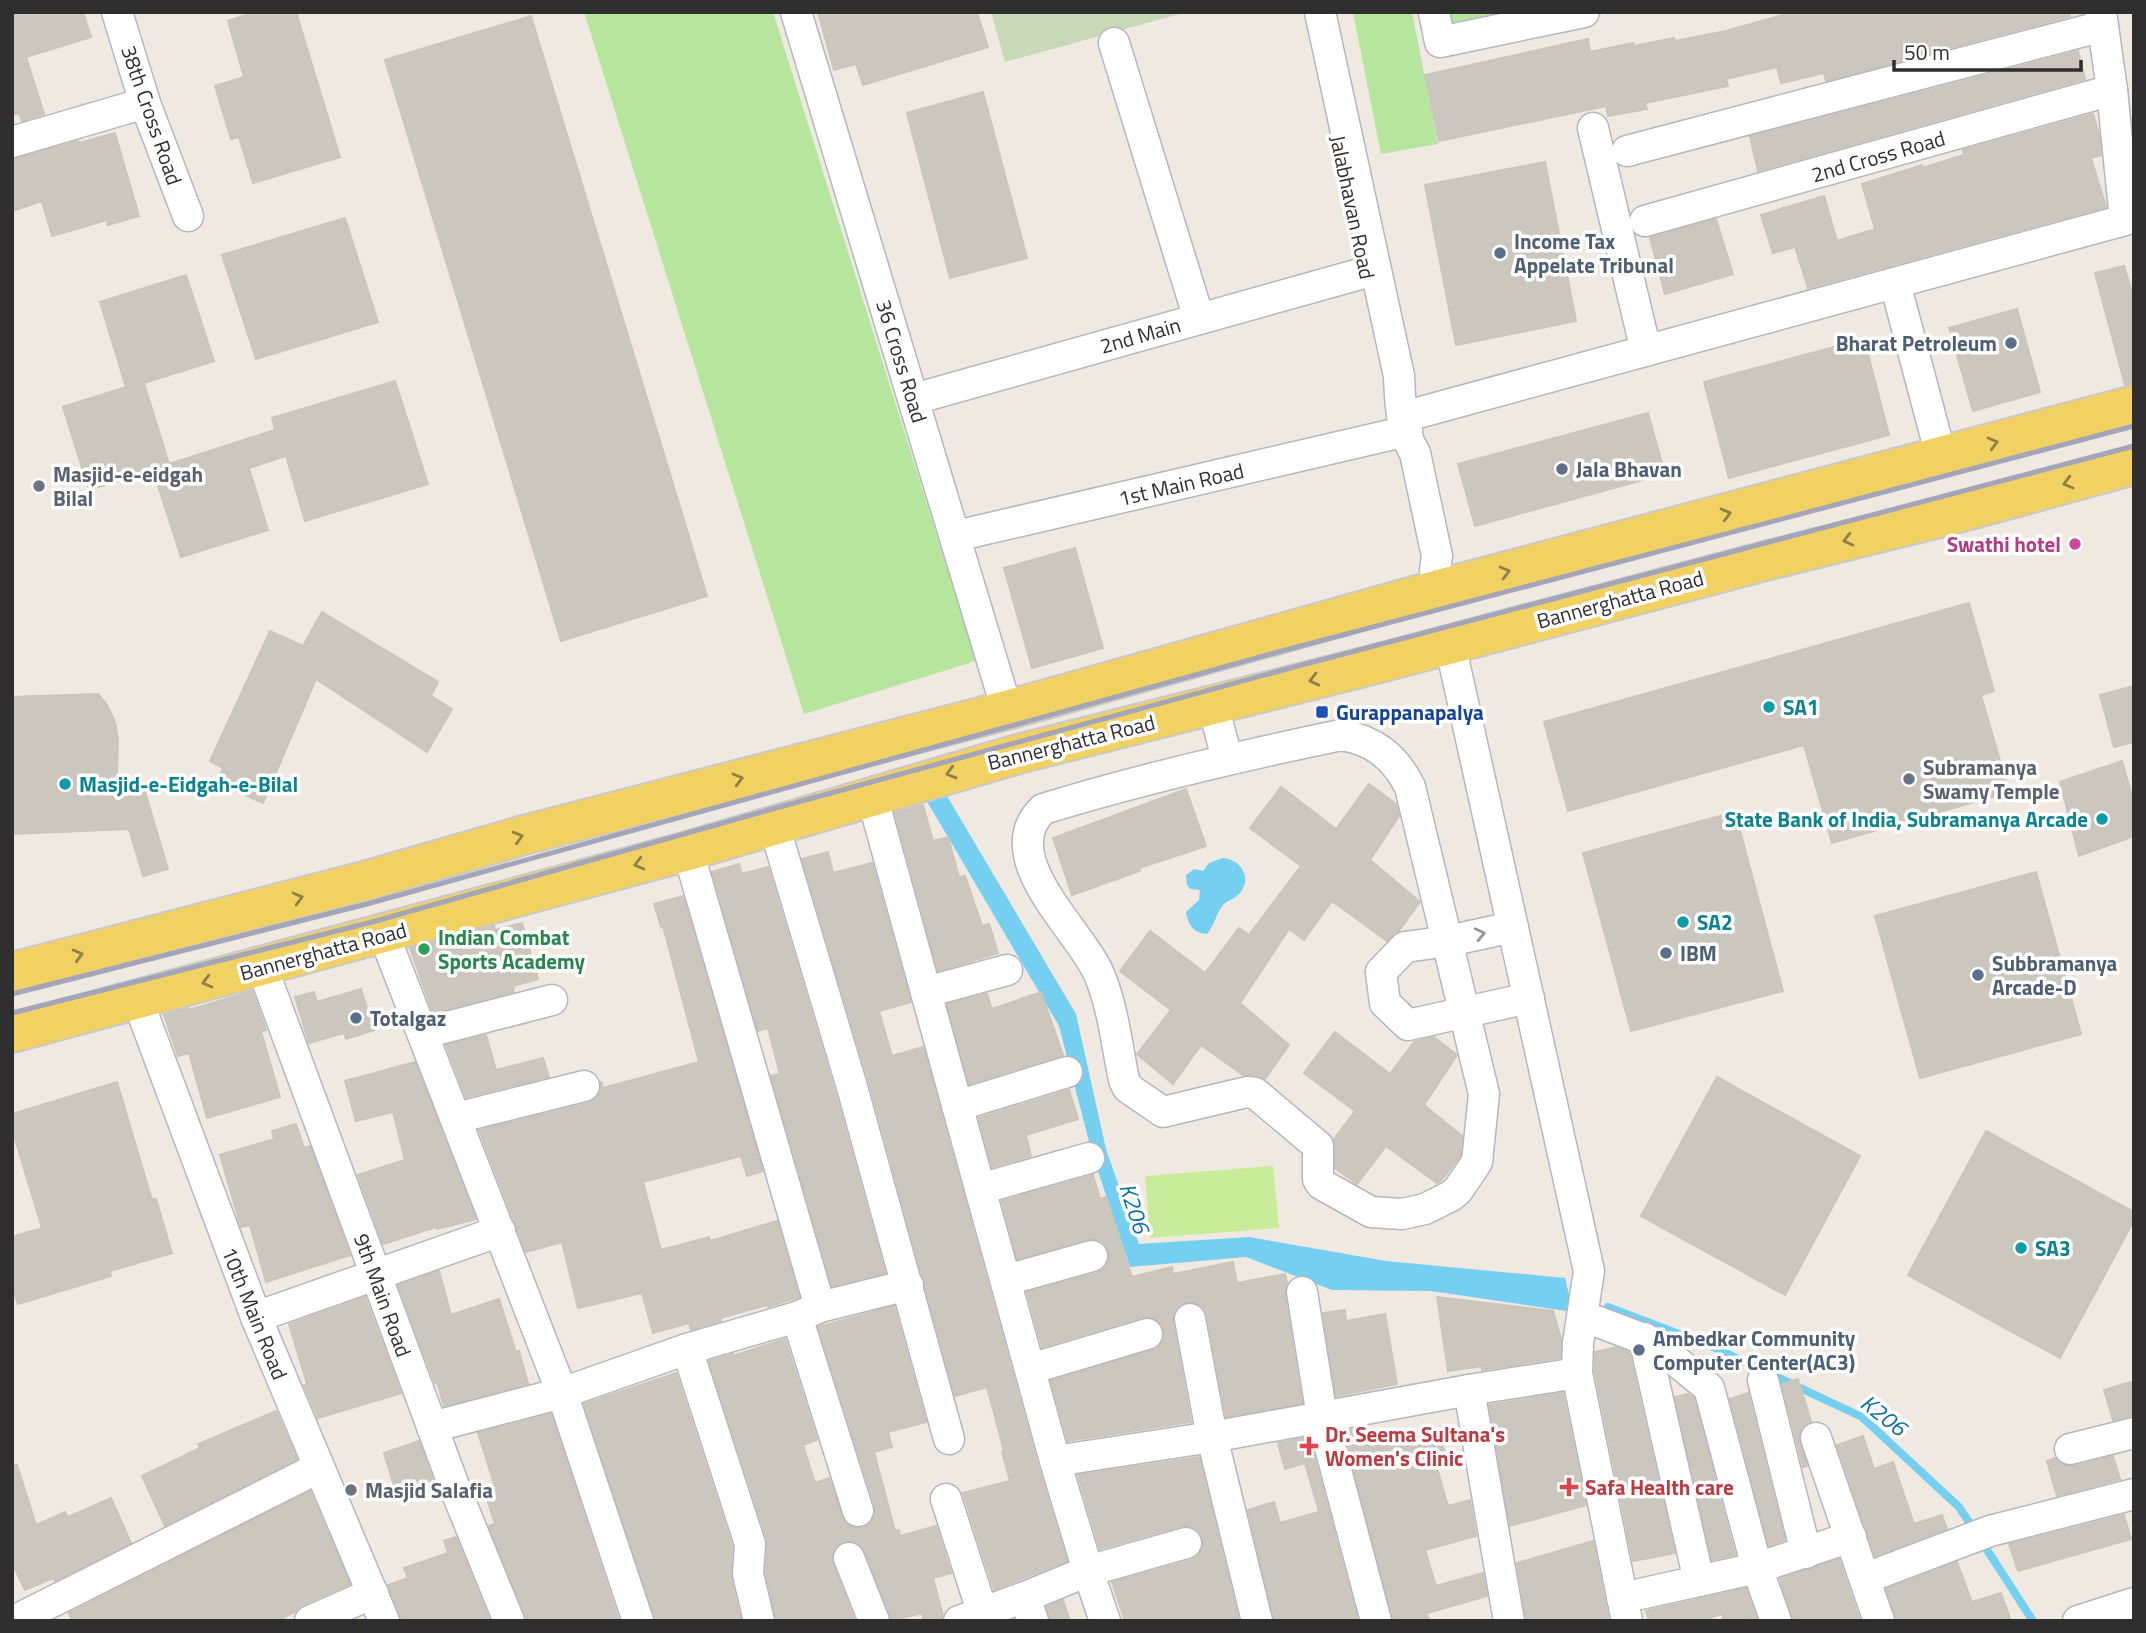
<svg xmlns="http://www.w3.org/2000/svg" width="2146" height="1633" font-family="'Titillium Web',sans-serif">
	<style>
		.green { fill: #b6e59e }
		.cemetery { fill: #c8d9b8 }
		.pitch { fill: #c9ec9a }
		.water { fill: #75cff0 }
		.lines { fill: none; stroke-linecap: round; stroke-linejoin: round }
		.stream { stroke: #75cff0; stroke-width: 8 }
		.building { fill: #cbc7bf; stroke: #cbc5ba; stroke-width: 2 }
		.minor-casing { stroke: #b4b7c1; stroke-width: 33 }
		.major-casing { stroke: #c9c9c9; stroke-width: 42 }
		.minor { stroke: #fff; stroke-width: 30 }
		.major { stroke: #f2d163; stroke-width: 38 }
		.rail { stroke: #a3a6b8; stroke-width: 5 }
		.oneway { stroke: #908048 }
		.oneway2 { stroke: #969696 }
		.service-dot { fill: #5c6f8a; stroke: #fff; stroke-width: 2.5 }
		.worship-dot { fill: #6b7280; stroke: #fff; stroke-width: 2.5 }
		.hotel-dot { fill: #d1479c; stroke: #fff; stroke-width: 2.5 }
		.culture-dot { fill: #0f9aa8; stroke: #fff; stroke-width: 2.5 }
		.transit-dot { fill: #1a4fb4; stroke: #fff; stroke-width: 2.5 }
		.leisure-dot { fill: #2e9e5b; stroke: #fff; stroke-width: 2.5 }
		.health-dot { fill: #e0444e; stroke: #fff; stroke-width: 2.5 }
		.labels { text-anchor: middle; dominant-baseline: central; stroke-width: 7; stroke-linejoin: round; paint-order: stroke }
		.street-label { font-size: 21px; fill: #2e2e2e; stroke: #fff }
		.service-label { font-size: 21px; font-weight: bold; fill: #4e5e75; stroke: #fff; text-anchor: start }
		.worship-label { font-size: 21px; font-weight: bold; fill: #5b616d; stroke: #fff; text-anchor: start }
		.hotel-label { font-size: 21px; font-weight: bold; fill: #b23c85; stroke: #fff; text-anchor: end }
		.culture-label { font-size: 21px; font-weight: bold; fill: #0d838f; stroke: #fff; text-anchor: start }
		.transit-label { font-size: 21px; font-weight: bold; fill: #164399; stroke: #fff; text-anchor: start }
		.leisure-label { font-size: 21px; font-weight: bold; fill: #27864d; stroke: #fff; text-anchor: start }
		.health-label { font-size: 21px; font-weight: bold; fill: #be3a42; stroke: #fff; text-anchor: start }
		.water-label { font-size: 23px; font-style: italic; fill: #0d6fa3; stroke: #fff }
	</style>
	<rect width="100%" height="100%" fill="#efe9e1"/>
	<g class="green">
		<polygon points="584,12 773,12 976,661 804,714"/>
		<polygon points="1353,12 1412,12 1438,144 1381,154"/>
		<polygon points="1449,12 1506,12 1451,23"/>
	</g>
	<polygon class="cemetery" points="991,12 1187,12 1005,62"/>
	<polygon class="pitch" points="1273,1166 1279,1228 1150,1238 1145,1176"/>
	<g class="water">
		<polygon points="944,791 1076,1014 1106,1149 1139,1244 1249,1237 1386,1261 1565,1278 1573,1312 1431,1291 1332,1290 1246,1257 1130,1267 1092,1153 1059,1026 925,798"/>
		<path d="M1223,858c17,1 30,19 17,35 -5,6 -12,7 -17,12 -7,8 -8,20 -16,29 -14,-1 -19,-9 -21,-22l13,-12 1,-10 -10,-1 -3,-4 -1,-10 8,-6 9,2 6,-8z"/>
	</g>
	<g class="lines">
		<g class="stream">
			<polyline points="1608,1307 1713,1347 1862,1417 1959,1507 1975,1531"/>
			<polyline points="1982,1542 2033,1621"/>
		</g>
	</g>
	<g class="building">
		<polygon points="12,12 83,12 91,37 26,57 44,114 22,121 19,113 12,115"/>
		<polygon points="255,12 296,12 340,157 253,183 239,137 231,139 215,86 244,77 228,21"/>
		<polygon points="818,12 977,12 988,47 863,85 856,64 834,70"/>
		<polygon points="1793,12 2069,12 2070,16 1826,81 1824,73 1781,83 1777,67 1726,79 1728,86 1645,103 1647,109 1608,116 1606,106 1439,141 1425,75 1588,39 1590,52 1633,43 1634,46 1674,38 1675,41 1726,31"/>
		<polygon points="531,16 707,596 561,641 385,60"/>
		<polygon points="2078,51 2085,79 1758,171 1750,137"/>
		<polygon points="983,92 1027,258 950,278 907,113"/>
		<polygon points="2093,114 2099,134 2101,155 2091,158 2106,207 1808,288 1795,247 1773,253 1761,215 1824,196 1837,241 1875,229 1862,184 1922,165 1922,168 1964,155 1963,150"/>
		<polygon points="115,133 139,216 108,225 107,220 52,236 42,201 12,211 12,159 78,141 79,143"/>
		<polygon points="1545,162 1576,321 1456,345 1425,185"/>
		<polygon points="345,218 378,322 256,359 222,255"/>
		<polygon points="1716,219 1733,274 1665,294 1650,238"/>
		<polygon points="2124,266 2134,299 2134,384 2125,385 2095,273"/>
		<polygon points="186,275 214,361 144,383 169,464 275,430 272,418 395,381 428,484 305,521 286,456 249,468 268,530 181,557 153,470 89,490 63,407 126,387 100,302"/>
		<polygon points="2017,309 2040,392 1973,411 1949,328"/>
		<polygon points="1864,339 1889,435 1729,478 1704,382"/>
		<polygon points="1648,413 1665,474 1475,526 1458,464"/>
		<polygon points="1075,548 1103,648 1032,668 1004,568"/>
		<polygon points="1969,603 1994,691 1981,695 2009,792 1832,843 1804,745 1568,811 1544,722"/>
		<polygon points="322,612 438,682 431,696 452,709 427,752 316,679 263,803 217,782 223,768 210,761 270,631 303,646"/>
		<polygon points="2134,686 2134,742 2114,747 2100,695"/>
		<polygon points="98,694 107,705 115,722 118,739 116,800 145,792 168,869 143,876 129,829 12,834 12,697"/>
		<polygon points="2122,761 2134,803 2134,836 2079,856 2060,782"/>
		<polygon points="1369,784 1396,804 1399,816 1370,860 1420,902 1398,932 1387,941 1332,901 1304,940 1289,929 1240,1003 1289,1045 1265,1079 1257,1076 1243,1075 1201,1045 1173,1084 1137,1054 1171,1010 1120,971 1150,931 1205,973 1239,928 1249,935 1301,866 1250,828 1281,787 1336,829"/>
		<polygon points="1186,789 1206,846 1139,868 1140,871 1072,895 1053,838"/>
		<polygon points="923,805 933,841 948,837 959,877 965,876 982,926 989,924 998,953 938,971 895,813"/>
		<polygon points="1735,812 1783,991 1631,1031 1583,853"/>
		<polygon points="828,852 833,873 872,863 911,1002 879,1011 892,1056 923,1047 1038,1466 1067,1561 994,1590 963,1493 1010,1481 1002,1452 1004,1451 987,1387 955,1396 869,1082 802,859"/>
		<polygon points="739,864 742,874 768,867 835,1092 885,1273 832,1286 771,1076 780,1074 768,1028 758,1031 712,872"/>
		<polygon points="2036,872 2081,1034 1920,1078 1875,916"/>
		<polygon points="683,896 763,1171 747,1176 741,1156 643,1182 661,1250 709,1237 710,1241 777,1221 799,1297 768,1307 768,1305 720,1318 721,1321 691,1330 689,1323 653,1333 642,1293 578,1308 562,1242 526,1252 479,1130 589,1103 597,1098 601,1091 601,1081 603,1088 699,1062 663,926 661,927 654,904"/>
		<polygon points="522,923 538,979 513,986 514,992 433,1013 410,948 494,926 495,930"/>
		<polygon points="361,989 374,1030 346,1039 344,1033 309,1043 295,997 314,992 317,1002"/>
		<polygon points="252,991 266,1030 261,1031 280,1097 207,1118 189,1053 178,1056 164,1015 188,1008 189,1010"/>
		<polygon points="1041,992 1063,1055 969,1084 947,1004 987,994 992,1009"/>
		<polygon points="1335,1032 1390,1074 1414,1042 1434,1037 1457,1055 1424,1105 1462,1136 1460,1156 1441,1181 1437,1183 1386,1146 1357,1184 1335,1168 1334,1139 1355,1111 1304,1073"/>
		<polygon points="486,1035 496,1070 543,1058 549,1077 466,1097 446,1045"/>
		<polygon points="415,1062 476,1219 437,1229 436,1227 383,1244 358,1175 405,1160 393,1112 356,1121 345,1081"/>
		<polygon points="1717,1077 1860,1156 1785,1295 1641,1216"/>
		<polygon points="117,1082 152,1200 156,1199 172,1253 110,1271 111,1276 18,1304 12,1287 12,1237 42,1228 12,1129 12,1114"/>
		<polygon points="1069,1090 1078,1119 1026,1135 1031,1156 992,1167 979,1118"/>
		<polygon points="296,1124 304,1148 310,1146 350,1255 266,1282 250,1225 241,1227 240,1224 220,1155 274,1139 272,1131"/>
		<polygon points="1986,1131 2134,1212 2134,1220 2060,1358 1908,1275"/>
		<polygon points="1093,1175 1100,1199 1106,1197 1132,1277 1172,1267 1173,1274 1233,1262 1237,1283 1285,1274 1287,1283 1285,1295 1302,1403 1226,1417 1207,1315 1203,1307 1196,1303 1187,1302 1178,1306 1173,1314 1173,1322 1191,1422 1068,1441 1051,1381 1153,1350 1159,1346 1164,1339 1164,1330 1158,1321 1150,1317 1143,1317 1042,1347 1027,1292 1097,1273 1105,1268 1109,1261 1109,1252 1104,1243 1097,1239 1088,1239 1017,1259 1002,1201"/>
		<polygon points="439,1271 451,1315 499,1299 516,1352 519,1351 528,1384 444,1406 437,1382 435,1383 398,1285"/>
		<polygon points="365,1297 401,1393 318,1418 304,1385 307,1384 289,1324"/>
		<polygon points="1437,1297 1553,1311 1561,1339 1560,1358 1482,1370 1482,1366 1448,1371"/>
		<polygon points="894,1306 926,1422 888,1432 892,1447 874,1452 895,1531 899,1530 900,1536 936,1526 951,1573 933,1578 943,1615 942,1621 923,1621 922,1613 891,1621 865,1552 859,1544 851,1541 842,1542 836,1547 832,1556 833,1564 855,1621 776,1621 766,1573 767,1539 709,1361 732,1354 732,1356 785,1339 817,1440 803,1445 815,1483 829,1478 846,1523 854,1528 863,1528 871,1522 875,1514 875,1506 818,1327"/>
		<polygon points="1345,1310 1346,1321 1385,1314 1397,1384 1336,1396 1323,1313"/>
		<polygon points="1616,1347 1629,1352 1675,1553 1633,1561 1595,1372 1595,1352"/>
		<polygon points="676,1373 732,1546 731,1578 741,1621 655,1621 584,1404"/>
		<polygon points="1798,1379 1811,1421 1802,1427 1799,1435 1807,1466 1803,1467 1782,1384"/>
		<polygon points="2134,1381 2134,1416 2113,1420 2104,1390"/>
		<polygon points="1563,1393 1586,1505 1510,1526 1489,1405"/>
		<polygon points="1748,1393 1785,1540 1769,1546 1730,1399"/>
		<polygon points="1688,1394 1694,1398 1735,1555 1712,1560 1675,1397"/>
		<polygon points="276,1411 297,1459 165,1526 142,1476 200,1448 198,1444"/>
		<polygon points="551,1414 619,1621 526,1621 489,1526 495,1524 485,1493 496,1490 478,1433"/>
		<polygon points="1363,1427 1364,1437 1390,1430 1394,1445 1439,1432 1448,1465 1437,1468 1448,1506 1470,1500 1476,1536 1425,1550 1436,1586 1483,1573 1487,1596 1427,1613 1429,1621 1393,1621 1344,1431"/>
		<polygon points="1863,1436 1874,1469 1893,1462 1914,1524 1942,1515 1947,1529 1875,1556 1837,1445"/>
		<polygon points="1309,1437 1358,1621 1274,1621 1248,1510 1274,1502 1280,1523 1319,1512 1305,1463 1285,1469 1278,1443"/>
		<polygon points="419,1441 433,1480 396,1492 384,1453"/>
		<polygon points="2113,1456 2120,1479 2057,1496 2047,1461 2056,1458 2065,1466 2074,1466"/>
		<polygon points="1199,1457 1239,1621 1125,1621 1112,1582 1191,1560 1198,1556 1203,1548 1203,1538 1198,1530 1191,1526 1182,1526 1100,1549 1078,1475"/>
		<polygon points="12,1465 17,1465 36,1525 65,1512 68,1517 111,1498 131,1543 55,1581 53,1578 25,1590 12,1563"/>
		<polygon points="310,1491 350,1584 303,1605 295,1612 277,1621 72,1621 69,1613"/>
		<polygon points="2124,1515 2131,1539 2018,1571 2009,1544"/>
		<polygon points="456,1537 490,1621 401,1621 388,1585 408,1578 404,1568 448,1553 444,1541"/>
		<polygon points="1593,1541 1609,1621 1526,1621 1517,1563"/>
		<polygon points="1839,1559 1860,1621 1793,1621 1780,1579"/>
		<polygon points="1957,1562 1972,1602 2001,1593 2011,1621 1896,1621 1886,1589"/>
		<polygon points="1746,1588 1757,1619 1724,1621 1722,1614 1700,1621 1649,1621 1646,1611"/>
		<polygon points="1063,1600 1070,1621 1050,1621 1047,1607"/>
	</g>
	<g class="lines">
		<defs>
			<g id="minor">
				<polyline points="117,12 145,103 188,216"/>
				<polyline points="796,12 1007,710"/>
				<path d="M1320,12l79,364c1,25 2,56 16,77l22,103 -2,14"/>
				<polyline points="1434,12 1440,42 1584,12"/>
				<polyline points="1114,43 1199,319"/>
				<polyline points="1593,128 1646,351"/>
				<polyline points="12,142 145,103"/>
				<polyline points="1627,151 2103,26"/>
				<polyline points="1645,221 2112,90"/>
				<polyline points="1895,283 1941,456"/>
				<polyline points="914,399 1367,272"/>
				<polyline points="1403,417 2125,220 2112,90 2101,12"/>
				<polyline points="956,536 1407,431"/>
				<polyline points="1450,644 1589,1271 1578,1343 1577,1373 1627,1621"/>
				<polyline points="1213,706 1227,758"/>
				<path d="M1341,735c33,5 54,22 69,52l74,307 -7,68 -19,28 -7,6 -26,13 -23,5 -31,-2 -50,-28 -3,-5v-33l-63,-53 -8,-1 -84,20 -35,-24 -4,-8c-7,-34 -11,-73 -25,-106 -18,-43 -106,-117 -56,-165 98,-30 197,-53 298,-74z"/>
				<polyline points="872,796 1055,1461 1088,1571 1105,1621"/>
				<polyline points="774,825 852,1087 949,1439"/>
				<polyline points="688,851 820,1307"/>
				<polyline points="1513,927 1448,941 1405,947 1381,972 1385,1003 1408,1025 1529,998"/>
				<polyline points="384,935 562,1393 638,1621"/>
				<polyline points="262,967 454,1486 509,1621"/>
				<polyline points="926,992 1007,970"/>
				<polyline points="138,1001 256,1317 384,1621"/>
				<polyline points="424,1033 552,1000"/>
				<polyline points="957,1106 1067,1072"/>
				<polyline points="456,1118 584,1086"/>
				<polyline points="980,1189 1089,1158"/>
				<polyline points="1006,1280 1092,1256"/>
				<polyline points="1302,1292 1322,1417 1376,1621"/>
				<polyline points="256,1317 500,1231"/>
				<polyline points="797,1317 858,1511"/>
				<polyline points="1190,1319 1212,1437 1257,1621"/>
				<polyline points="1596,1321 1654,1343 1709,1388 1757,1568 1776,1621"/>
				<polyline points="1644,1338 1699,1581"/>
				<polyline points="687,1349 750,1544 748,1574 759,1621"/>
				<polyline points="1030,1369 1147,1334"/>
				<polyline points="1763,1380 1806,1553"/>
				<polyline points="1469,1390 1509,1621"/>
				<polyline points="432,1427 562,1393 687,1349 797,1317 820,1307 908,1285"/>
				<polyline points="1816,1438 1879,1621"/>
				<polyline points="2070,1449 2134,1433"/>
				<polyline points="1055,1461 1212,1437 1469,1390 1577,1373"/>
				<polyline points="946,1499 982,1611"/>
				<polyline points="849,1558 874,1621"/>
				<polyline points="1866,1578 1990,1531 2134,1494"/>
				<polyline points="1025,1597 1033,1621"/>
				<polyline points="1622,1598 1757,1568 1851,1537"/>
				<polyline points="14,1621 318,1468"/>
				<polyline points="310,1621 373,1593"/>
				<polyline points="959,1621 1025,1597 1088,1571 1186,1543"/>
				<polyline points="2078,1621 2134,1603"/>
			</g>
			<g id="major">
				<polyline points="12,972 368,880 524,835 1007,710 1439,589 2134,405"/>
				<polyline points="12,1033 688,851 1018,754 1380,663 1769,560 1955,514 2134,465"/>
			</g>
		</defs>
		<use href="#minor" class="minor-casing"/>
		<use href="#major" class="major-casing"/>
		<use href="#minor" class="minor"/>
		<use href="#major" class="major"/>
		<g class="rail">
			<polyline points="12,994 367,904 1278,652 2134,426"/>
			<polyline points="12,1013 372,922 776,808 1283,670 2134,446"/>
		</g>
	</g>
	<defs><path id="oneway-chevron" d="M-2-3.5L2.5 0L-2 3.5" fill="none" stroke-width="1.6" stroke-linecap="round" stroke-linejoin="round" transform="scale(1.75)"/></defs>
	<g class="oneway">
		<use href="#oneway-chevron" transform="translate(1993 443) rotate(-15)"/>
		<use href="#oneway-chevron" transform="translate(2068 483) rotate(165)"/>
		<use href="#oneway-chevron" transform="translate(1726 514) rotate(-15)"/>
		<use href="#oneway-chevron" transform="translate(1848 540) rotate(166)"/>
		<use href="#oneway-chevron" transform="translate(1505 572) rotate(-15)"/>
		<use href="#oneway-chevron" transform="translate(1314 680) rotate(166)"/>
		<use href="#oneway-chevron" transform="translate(951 773) rotate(164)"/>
		<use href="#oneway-chevron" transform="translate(738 779) rotate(-15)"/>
		<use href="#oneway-chevron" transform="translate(518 837) rotate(-16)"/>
		<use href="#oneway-chevron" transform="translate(639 864) rotate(165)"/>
		<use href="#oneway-chevron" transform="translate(298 898) rotate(-15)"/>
		<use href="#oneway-chevron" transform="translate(78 955) rotate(-15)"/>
		<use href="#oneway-chevron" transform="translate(207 982) rotate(165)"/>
	</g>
	<use class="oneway2" href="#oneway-chevron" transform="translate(1480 934) rotate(-13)"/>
	<g class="service-dot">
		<circle cx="1500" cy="253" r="7"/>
		<circle cx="2011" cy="343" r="7"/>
		<circle cx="1562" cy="469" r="7"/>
		<circle cx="1666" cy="953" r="7"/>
		<circle cx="1978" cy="975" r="7"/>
		<circle cx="356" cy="1018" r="7"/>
		<circle cx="1639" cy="1350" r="7"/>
	</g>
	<g class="worship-dot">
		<circle cx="39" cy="486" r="7"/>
		<circle cx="1909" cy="779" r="7"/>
		<circle cx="351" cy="1490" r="7"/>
	</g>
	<circle class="hotel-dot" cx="2075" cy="544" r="7"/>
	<g class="culture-dot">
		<circle cx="1769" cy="707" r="7"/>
		<circle cx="65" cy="784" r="7"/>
		<circle cx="2102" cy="819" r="7"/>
		<circle cx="1683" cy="922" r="7"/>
		<circle cx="2021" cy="1248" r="7"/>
	</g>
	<rect class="transit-dot" x="1315" y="705" width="14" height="14" rx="3.5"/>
	<circle class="leisure-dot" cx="424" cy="949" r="7"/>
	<g class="health-dot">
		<path d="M1305.5 1435.5h7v7h7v7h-7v7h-7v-7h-7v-7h7z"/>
		<path d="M1565.5 1476.5h7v7h7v7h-7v7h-7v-7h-7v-7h7z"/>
	</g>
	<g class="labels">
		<g class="street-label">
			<text transform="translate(152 115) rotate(71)">38th Cross Road</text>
			<text transform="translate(1878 156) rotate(-16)">2nd Cross Road</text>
			<text transform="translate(1353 207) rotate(78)">Jalabhavan Road</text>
			<text transform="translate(1140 335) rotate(-16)">2nd Main</text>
			<text transform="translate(902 361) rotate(73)">36 Cross Road</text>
			<text transform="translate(1181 484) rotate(-13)">1st Main Road</text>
			<text transform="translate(1620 599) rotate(-15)">Bannerghatta Road</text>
			<text transform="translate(1071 742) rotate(-14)">Bannerghatta Road</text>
			<text transform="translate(323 951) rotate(-15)">Bannerghatta Road</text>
			<text transform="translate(383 1295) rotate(70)">9th Main Road</text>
			<text transform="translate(255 1313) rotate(68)">10th Main Road</text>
		</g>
		<g class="service-label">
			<text x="1514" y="241">Income Tax<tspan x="1514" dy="24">Appelate Tribunal</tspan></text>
			<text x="1997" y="343" text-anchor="end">Bharat Petroleum</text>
			<text x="1576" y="469">Jala Bhavan</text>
			<text x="1680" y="953">IBM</text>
			<text x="1992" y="963">Subbramanya<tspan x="1992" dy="24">Arcade-D</tspan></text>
			<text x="370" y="1018">Totalgaz</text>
			<text x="1653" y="1338">Ambedkar Community<tspan x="1653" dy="24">Computer Center(AC3)</tspan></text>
		</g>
		<g class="worship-label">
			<text x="53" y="474">Masjid-e-eidgah<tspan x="53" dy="24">Bilal</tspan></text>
			<text x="1923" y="767">Subramanya<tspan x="1923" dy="24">Swamy Temple</tspan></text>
			<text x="365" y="1490">Masjid Salafia</text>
		</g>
		<g class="hotel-label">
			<text x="2061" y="544">Swathi hotel</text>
		</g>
		<g class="culture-label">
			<text x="1783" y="707">SA1</text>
			<text x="79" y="784">Masjid-e-Eidgah-e-Bilal</text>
			<text x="2088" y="819" text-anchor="end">State Bank of India, Subramanya Arcade</text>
			<text x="1697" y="922">SA2</text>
			<text x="2035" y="1248">SA3</text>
		</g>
		<g class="transit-label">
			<text x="1336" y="712">Gurappanapalya</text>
		</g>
		<g class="leisure-label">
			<text x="438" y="937">Indian Combat<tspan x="438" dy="24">Sports Academy</tspan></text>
		</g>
		<g class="health-label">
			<text x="1325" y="1434">Dr. Seema Sultana's<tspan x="1325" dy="24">Women's Clinic</tspan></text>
			<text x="1585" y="1487">Safa Health care</text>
		</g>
		<g class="water-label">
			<text transform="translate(1135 1208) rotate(72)">K206</text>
			<text transform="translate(1884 1415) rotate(38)">K206</text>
		</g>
	</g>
	<rect width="2146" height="1633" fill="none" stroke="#2e2e2e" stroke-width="28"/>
	<path d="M1894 60v10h187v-10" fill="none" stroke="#2e2e2e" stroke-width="3.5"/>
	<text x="1904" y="60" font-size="21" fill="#2e2e2e" stroke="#ffffff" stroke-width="5" paint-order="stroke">50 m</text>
</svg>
